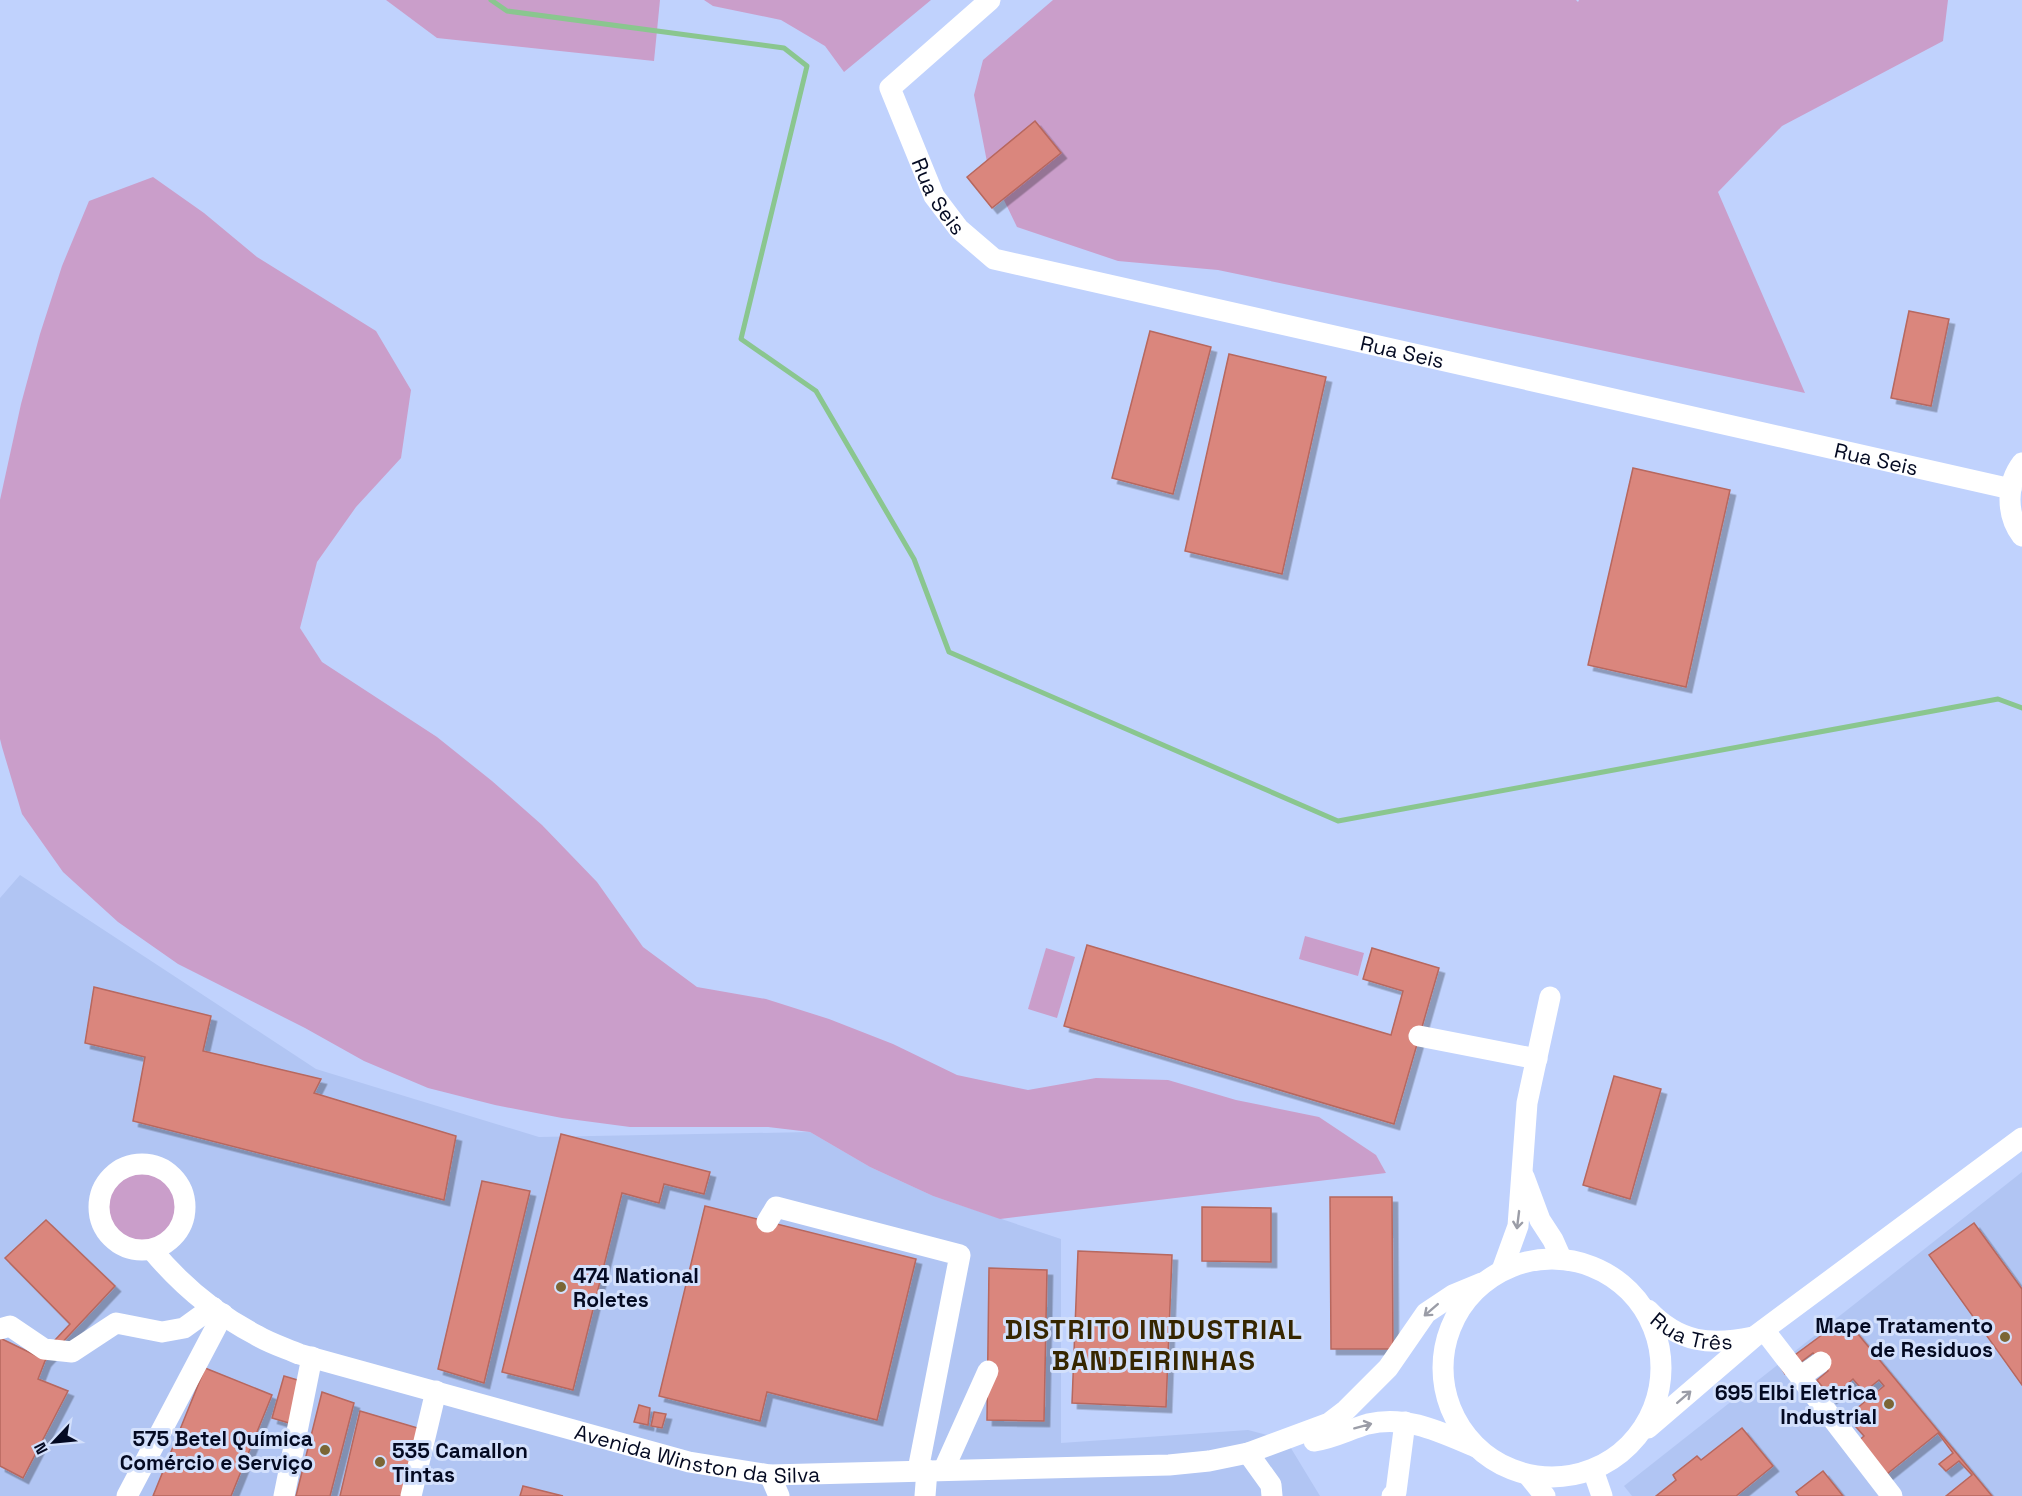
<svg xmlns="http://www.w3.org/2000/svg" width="2022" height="1496" font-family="'Space Grotesk',sans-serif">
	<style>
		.built { fill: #b1c5f3 }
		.green { fill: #ca9eca }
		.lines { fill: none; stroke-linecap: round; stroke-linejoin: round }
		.stream { stroke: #8ac68f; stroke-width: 5 }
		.building { fill: #da867d; stroke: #b7675e; stroke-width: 1.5; filter: url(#shadow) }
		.minor { stroke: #fff; stroke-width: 21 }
		.oneway { stroke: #9b9da7 }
		.poi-dot { fill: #7b6635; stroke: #d3e0fc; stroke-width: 2 }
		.labels { text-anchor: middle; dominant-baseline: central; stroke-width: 6; stroke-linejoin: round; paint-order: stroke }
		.street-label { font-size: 21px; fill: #040a22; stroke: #d3e0fc }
		.poi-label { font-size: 21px; font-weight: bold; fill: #040a22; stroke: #d3e0fc; text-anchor: end }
		.district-label { font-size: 27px; font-weight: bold; letter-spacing: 1.5px; fill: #362600; stroke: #d3e0fc }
	</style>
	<defs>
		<filter id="shadow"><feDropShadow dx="5.5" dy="5.5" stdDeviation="0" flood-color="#0004"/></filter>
	</defs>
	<rect width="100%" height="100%" fill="#c0d2fd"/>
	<g class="built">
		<polygon points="20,875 316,1069 539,1137 810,1132 870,1167 933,1196 1061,1239 1061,1443 1248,1430 1286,1440 1320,1496 0,1496 0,898"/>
		<polygon points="2022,1172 2022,1496 1632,1496 1624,1486"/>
	</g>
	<g class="green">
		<polygon points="386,0 660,0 654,61 437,38"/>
		<polygon points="704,0 931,0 844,72 825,46 781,20 713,6"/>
		<polygon points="1053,0 1576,0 1578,2 1579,0 1948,0 1943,41 1782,126 1718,192 1805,393 1218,270 1118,261 1017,227 988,167 974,95 983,60"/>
		<polygon points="153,177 204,213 257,257 376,331 411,390 401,458 356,507 317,562 300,628 322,662 437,737 492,781 542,825 597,882 643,947 697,987 766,999 829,1019 893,1044 957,1075 1028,1090 1096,1078 1168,1080 1236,1100 1319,1117 1376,1155 1386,1173 1000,1219 933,1196 870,1167 810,1132 768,1127 630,1127 562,1118 495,1105 428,1088 364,1061 305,1028 178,964 118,922 63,872 22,814 2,747 0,739 0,500 21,404 40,334 62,266 89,201"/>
		<polygon points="1305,936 1364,953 1358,976 1299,959"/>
		<polygon points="1046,948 1075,957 1057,1018 1028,1009"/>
		<circle cx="142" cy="1207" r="35"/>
	</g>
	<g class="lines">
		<polyline class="stream" points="491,0 507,11 784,48 807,66 741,339 816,391 914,559 949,652 1338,821 1998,699 2022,708"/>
	</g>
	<g class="building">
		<polygon points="1035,121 1061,153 992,208 967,177"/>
		<polygon points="1909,311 1949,319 1931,406 1891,398"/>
		<polygon points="1150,331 1211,347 1173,494 1112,478"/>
		<polygon points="1229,354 1326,377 1282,574 1185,551"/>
		<polygon points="1633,468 1730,490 1686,687 1588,665"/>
		<polygon points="1087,945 1391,1035 1403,991 1363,979 1372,948 1439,968 1394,1124 1064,1026"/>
		<polygon points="94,987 211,1016 203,1051 321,1079 314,1093 456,1136 444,1200 133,1121 145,1057 85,1043"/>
		<polygon points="1614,1076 1661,1089 1630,1199 1583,1185"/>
		<polygon points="561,1134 710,1172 704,1194 664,1184 659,1203 622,1193 573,1390 502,1372"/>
		<polygon points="482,1181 530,1191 484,1383 438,1369"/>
		<polygon points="1330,1197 1392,1197 1393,1349 1331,1349"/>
		<polygon points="705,1206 916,1259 877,1420 767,1392 760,1421 659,1396"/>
		<polygon points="1202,1207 1271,1208 1271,1262 1202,1261"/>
		<polygon points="46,1220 115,1286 45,1361 38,1379 68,1391 23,1478 0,1466 0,1338 39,1357 70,1324 5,1258"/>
		<polygon points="1974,1223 2022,1289 2022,1385 1929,1255"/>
		<polygon points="1078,1251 1172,1255 1166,1407 1072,1403"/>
		<polygon points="989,1268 1047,1270 1044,1421 987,1420"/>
		<polygon points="1848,1322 1992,1496 1946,1496 1972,1475 1959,1461 1946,1471 1939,1464 1953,1453 1938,1433 1882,1478 1855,1444 1864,1436 1849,1419 1858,1411 1856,1409 1884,1386 1879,1380 1864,1392 1853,1379 1831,1398 1817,1380 1828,1371 1813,1353 1785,1374 1780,1366 1830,1329 1834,1334"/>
		<polygon points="205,1368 272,1395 231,1496 153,1496"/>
		<polygon points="284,1376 301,1381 289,1423 272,1418"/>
		<polygon points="322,1392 354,1403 330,1496 296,1496"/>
		<polygon points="639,1405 650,1408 648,1425 634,1422"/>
		<polygon points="360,1411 421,1429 404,1496 340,1496"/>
		<polygon points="654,1412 666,1414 662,1428 651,1426"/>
		<polygon points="1742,1428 1773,1466 1736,1496 1656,1496 1676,1480 1673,1475 1697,1456 1701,1460"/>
		<polygon points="1823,1471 1843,1496 1799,1496 1796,1492"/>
		<polygon points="523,1486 563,1496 520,1496"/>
	</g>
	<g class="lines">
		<g class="minor">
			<path id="s1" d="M990,0l-100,88 44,108 25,33 35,30 1017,230"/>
			<path d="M2022,463c-16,21 -16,52 0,73"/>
			<polyline points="1419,1036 1537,1059"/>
			<circle cx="142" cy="1207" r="43"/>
			<polyline points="1524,1177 1540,1220 1553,1240 1561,1258"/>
			<polyline points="767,1222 776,1207 960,1255 918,1470"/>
			<path id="s2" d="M152,1250c29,35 64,64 104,85 13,8 29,13 43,19l390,108 81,13 399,-10 40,-4 39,-8 81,-30 17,-13 42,-42 38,-55 27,-18 29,-12"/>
			<circle cx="1552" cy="1368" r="109"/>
			<polyline points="1502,1270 1518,1226 1527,1103 1550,997"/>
			<path id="s3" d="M1648,1310c31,33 63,36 105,27"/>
			<polyline points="0,1329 10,1326 44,1349 72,1352 116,1323 162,1332 184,1328 213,1307"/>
			<polyline points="1764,1330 1892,1496"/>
			<polyline points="1800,1377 1821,1362"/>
			<polyline points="1648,1428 1754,1337 2022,1138"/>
			<path d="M1314,1441c18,-2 36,-12 54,-17 39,-9 72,8 108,23"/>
			<polyline points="1248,1453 1271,1485 1272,1496"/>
			<polyline points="944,1469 988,1371"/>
			<polyline points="1593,1470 1602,1496"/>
			<polyline points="770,1475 779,1496"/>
			<polyline points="1528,1475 1545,1496"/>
			<polyline points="127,1496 223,1314"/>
			<polyline points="284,1496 312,1357"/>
			<polyline points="411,1496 436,1391"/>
			<polyline points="925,1496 927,1470"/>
			<polyline points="1392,1496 1396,1492 1405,1422"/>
		</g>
	</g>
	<defs><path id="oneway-shaft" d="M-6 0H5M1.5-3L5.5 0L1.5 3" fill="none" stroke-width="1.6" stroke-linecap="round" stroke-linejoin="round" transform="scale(1.5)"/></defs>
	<g class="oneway">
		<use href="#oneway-shaft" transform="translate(1518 1220) rotate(97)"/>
		<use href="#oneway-shaft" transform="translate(1431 1310) rotate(139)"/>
		<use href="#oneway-shaft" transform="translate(1684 1397) rotate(-41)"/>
		<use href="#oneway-shaft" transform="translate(1363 1426) rotate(-15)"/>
	</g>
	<g class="poi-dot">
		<circle cx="561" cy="1287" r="6"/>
		<circle cx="2005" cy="1337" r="6"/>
		<circle cx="1889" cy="1404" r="6"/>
		<circle cx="325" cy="1450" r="6"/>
		<circle cx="380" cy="1462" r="6"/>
	</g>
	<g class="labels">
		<g class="street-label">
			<text stroke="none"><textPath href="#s1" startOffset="252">Rua Seis</textPath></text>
			<text stroke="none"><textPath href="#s1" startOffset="756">Rua Seis</textPath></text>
			<text stroke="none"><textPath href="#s1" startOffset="1242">Rua Seis</textPath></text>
			<text stroke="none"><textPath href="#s3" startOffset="51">Rua Três</textPath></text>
			<text stroke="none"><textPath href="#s2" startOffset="594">Avenida Winston da Silva</textPath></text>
		</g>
		<g class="poi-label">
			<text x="573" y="1275" text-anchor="start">474 National<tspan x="573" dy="24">Roletes</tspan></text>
			<text x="1993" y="1325">Mape Tratamento<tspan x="1993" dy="24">de Residuos</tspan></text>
			<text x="1877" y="1392">695 Elbi Eletrica<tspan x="1877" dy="24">Industrial</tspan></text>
			<text x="313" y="1438">575 Betel Química<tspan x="313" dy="24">Comércio e Serviço</tspan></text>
			<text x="392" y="1450" text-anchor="start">535 Camallon<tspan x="392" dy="24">Tintas</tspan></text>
		</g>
		<g class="district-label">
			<text x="1154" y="1329">DISTRITO INDUSTRIAL<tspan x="1154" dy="31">BANDEIRINHAS</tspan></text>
		</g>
	</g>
	<g transform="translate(54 1442) rotate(244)" stroke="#d3e0fc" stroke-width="4.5" paint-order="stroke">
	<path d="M0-4.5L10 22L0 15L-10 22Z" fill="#040a22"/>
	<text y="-9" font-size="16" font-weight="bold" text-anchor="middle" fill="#040a22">N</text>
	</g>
</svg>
